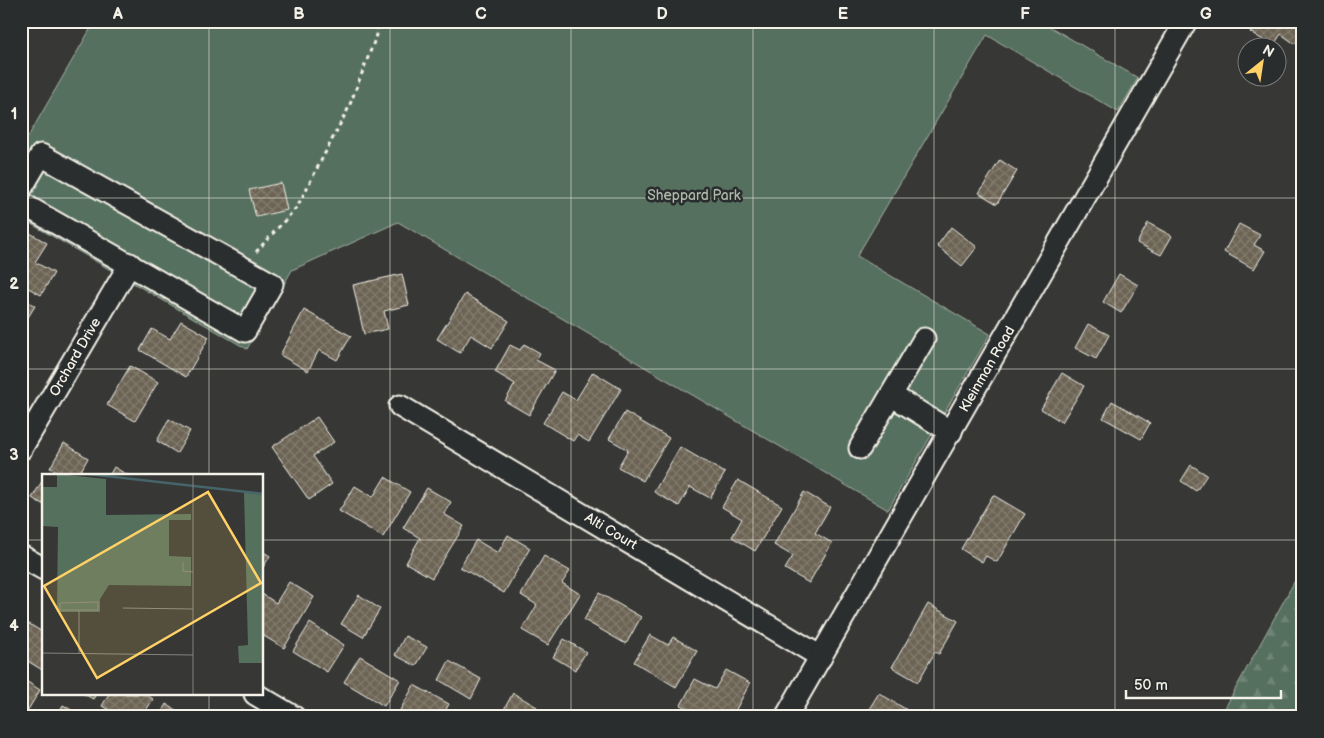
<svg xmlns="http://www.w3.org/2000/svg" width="1324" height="738" font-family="'Balsamiq Sans',sans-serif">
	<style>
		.green { fill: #56705e; stroke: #a5b0a3 }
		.forest { fill: url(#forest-firs); stroke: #a5b0a3 }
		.building { fill: url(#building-cross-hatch); stroke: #f4f1e8 }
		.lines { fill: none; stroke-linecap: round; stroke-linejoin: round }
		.minor-casing { stroke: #f4f1e8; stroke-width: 25 }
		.path { stroke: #f4f1e8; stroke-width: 3; stroke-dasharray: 4 4; stroke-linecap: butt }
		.minor { stroke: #2a2d2e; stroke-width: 21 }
		.grid { fill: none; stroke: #f4f1e8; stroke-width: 1; stroke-opacity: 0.55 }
		.labels { text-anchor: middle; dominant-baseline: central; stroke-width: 5; stroke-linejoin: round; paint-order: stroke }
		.park-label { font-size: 14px; fill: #adb7aa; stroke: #2a2d2e }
		.street-label { font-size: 14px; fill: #f4f1e8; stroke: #2a2d2e }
		.inset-river { fill: none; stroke: #466469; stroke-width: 2.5 }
		.inset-road { fill: none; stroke: #83827d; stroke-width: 1 }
		.view { fill: #ffd166; fill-opacity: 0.15; stroke: #ffd166; stroke-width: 2.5 }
		.inset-edge { fill: none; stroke: #f4f1e8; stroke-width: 2.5 }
		.neatline { fill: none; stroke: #f4f1e8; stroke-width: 2 }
		.grid-label { font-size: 16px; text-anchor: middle; font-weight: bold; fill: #f4f1e8 }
	</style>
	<defs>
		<pattern id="forest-firs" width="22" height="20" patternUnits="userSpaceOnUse" patternTransform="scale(1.25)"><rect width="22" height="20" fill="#56705e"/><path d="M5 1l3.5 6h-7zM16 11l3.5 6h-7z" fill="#6f8575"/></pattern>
		<pattern id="building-cross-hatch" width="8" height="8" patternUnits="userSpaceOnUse" patternTransform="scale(1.25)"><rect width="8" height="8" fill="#6c6454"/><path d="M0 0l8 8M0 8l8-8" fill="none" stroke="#827b6d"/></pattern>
	</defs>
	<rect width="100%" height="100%" fill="#373836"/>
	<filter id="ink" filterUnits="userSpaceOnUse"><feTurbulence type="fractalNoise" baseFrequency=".02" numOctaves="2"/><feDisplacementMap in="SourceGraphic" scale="10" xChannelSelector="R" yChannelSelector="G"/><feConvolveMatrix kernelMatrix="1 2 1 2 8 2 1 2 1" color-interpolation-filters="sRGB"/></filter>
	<g filter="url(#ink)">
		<polygon class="green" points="95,21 1040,21 1138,78 1118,112 987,35 857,256 990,334 888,510 398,222 292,270 247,349 21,218 21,149"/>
		<polygon class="forest" points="1303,566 1303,717 1220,717"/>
		<g class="building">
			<polygon points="1256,21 1301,21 1303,22 1303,32 1295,44 1281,34 1273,46 1250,32"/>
			<polygon points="1000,160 1017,171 997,204 979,193"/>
			<polygon points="281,183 287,210 256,217 249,190"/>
			<polygon points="1148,223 1172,236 1161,255 1137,243"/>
			<polygon points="1239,224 1260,235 1254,245 1265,251 1254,269 1224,252"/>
			<polygon points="951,227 977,247 962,266 937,246"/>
			<polygon points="23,229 47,243 35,262 54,273 41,295 21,284"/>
			<polygon points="402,274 409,305 384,311 388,329 364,334 353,285"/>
			<polygon points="1119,274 1138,285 1121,313 1103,302"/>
			<polygon points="465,294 509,321 492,348 471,335 460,353 437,339"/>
			<polygon points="21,297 35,306 22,327 21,327"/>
			<polygon points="304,310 351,336 337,360 319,350 308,371 280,355"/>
			<polygon points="181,321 209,337 186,377 140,350 152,329 170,339"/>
			<polygon points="1088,324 1109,335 1096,359 1075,348"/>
			<polygon points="524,344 540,353 536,360 555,370 529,415 505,401 515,384 495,372 510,345 520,350"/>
			<polygon points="130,366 158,382 135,421 107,405"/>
			<polygon points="593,372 621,389 589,442 577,435 573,441 543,423 562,392 576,400"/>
			<polygon points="1062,373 1084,386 1062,422 1041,409"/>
			<polygon points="1112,401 1150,423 1141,439 1103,418"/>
			<polygon points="625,412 669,438 643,481 618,467 628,450 609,439"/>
			<polygon points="317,417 334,442 313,456 332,484 309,500 272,447"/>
			<polygon points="169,419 190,431 177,453 157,441"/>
			<polygon points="64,443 88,458 78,476 63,476 50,468"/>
			<polygon points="680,447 725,473 710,498 690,487 679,506 654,492"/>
			<polygon points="1191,465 1207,475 1196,491 1181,481"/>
			<polygon points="114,467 129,476 109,476"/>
			<polygon points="385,477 410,492 383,537 339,511 355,486 373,497"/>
			<polygon points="44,478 44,505 32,498"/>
			<polygon points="738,480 782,506 755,551 732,537 742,519 722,507"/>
			<polygon points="427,488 451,502 444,514 464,526 432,578 406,563 420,538 403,528"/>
			<polygon points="804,492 830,507 815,533 832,543 809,583 785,569 793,556 774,545"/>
			<polygon points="993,495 1025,514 997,562 986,556 982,562 961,549"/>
			<polygon points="508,535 530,548 504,593 460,567 476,540 498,553"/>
			<polygon points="262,551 270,556 262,569"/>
			<polygon points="544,556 570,571 562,583 580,594 548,645 522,630 537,605 521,595"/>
			<polygon points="289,582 314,597 284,648 262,635 262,594 276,603"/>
			<polygon points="599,593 641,617 626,644 584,620"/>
			<polygon points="359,595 380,609 363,637 341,624"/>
			<polygon points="928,604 958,621 939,654 935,652 918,682 892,667"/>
			<polygon points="21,619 44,633 44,671 21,657"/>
			<polygon points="310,623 344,645 327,672 293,651"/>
			<polygon points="650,635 668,645 673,637 697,651 676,687 634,662"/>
			<polygon points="405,636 427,647 416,666 395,655"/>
			<polygon points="564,639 586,652 575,670 553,657"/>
			<polygon points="360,656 400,680 384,706 344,682"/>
			<polygon points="449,661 481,679 471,699 439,680"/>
			<polygon points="726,670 750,683 732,717 703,717 681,705 695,679 715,689"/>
			<polygon points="21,678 40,690 26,713 21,711"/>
			<polygon points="414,685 449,704 442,717 403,717 398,714"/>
			<polygon points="513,693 537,707 531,717 508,717 502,713"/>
			<polygon points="879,693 907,710 903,717 864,717"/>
			<polygon points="84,694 96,694 93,699"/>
			<polygon points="109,694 145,694 153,699 142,717 121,717 102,706"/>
			<polygon points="166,704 187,717 159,717"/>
			<polygon points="63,705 83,717 57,717"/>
		</g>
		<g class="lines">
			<defs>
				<g id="minor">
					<polyline points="21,189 41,155 272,284 245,331 21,203"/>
					<polyline points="924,339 891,395 951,432"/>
					<polyline points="400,406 821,657"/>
					<polyline points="860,448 891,395"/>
					<polyline points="21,449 130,264"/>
					<polyline points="21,556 44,569"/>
					<polyline points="255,694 294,717"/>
					<polyline points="786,717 1186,21"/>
				</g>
			</defs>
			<use href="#minor" class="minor-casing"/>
			<polyline class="path" points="256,252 297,207 349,107 375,39 379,21"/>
			<use href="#minor" class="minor"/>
		</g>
	</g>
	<path class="grid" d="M209,21v455M390,21v696M571,21v696M753,21v696M934,21v696M1115,21v696M21,198h1282M21,369h1282M21,540h23M262,540h1041M209,694v23"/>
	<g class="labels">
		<g class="park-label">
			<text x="694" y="195">Sheppard Park</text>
		</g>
		<g class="street-label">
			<text transform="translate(75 357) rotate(-60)">Orchard Drive</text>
			<text transform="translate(987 369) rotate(-60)">Kleinman Road</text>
			<text transform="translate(611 531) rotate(31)">Alti Court</text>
		</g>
	</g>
	<g transform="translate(42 474)">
		<rect width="221" height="221" fill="#373836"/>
		<path d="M15,0l49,5v36l85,-1v6h-22v36l22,1v29l-82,-1 -9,14v13h-43l1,-85 -16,-1v-39h15z" fill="#56705e"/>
		<path d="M202,18l19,2v169h-24l-1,-17 10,-1z" fill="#56705e"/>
		<path class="inset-river" d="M46,0l176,20"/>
		<path class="inset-road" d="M151,0v221M141,88v9l10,1M56,128v8h-38v-7zM81,134l70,1M0,179l151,2M37,180v-44M0,221h31"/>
		<path class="view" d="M166,18l53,91 -164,95 -53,-92z"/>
		<rect width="221" height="221" class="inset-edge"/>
	</g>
	<rect width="1324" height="738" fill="none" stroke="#2a2d2e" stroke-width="55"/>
	<g transform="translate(1262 62) rotate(30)"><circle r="24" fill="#2a2d2e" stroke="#7b7b78"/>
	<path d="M0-4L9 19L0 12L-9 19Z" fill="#ffd166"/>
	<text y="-8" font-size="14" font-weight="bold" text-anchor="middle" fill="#f4f1e8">N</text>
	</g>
	<path d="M1126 690v8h155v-8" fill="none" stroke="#f4f1e8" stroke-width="2.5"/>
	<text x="1134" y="690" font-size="15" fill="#f4f1e8" stroke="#2a2d2e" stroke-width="4" paint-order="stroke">50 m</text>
	<rect x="28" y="28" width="1268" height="682" class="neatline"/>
	<g class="grid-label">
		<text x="118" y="19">A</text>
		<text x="299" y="19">B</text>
		<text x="481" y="19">C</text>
		<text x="662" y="19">D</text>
		<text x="843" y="19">E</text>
		<text x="1025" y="19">F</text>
		<text x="1206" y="19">G</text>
		<text x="14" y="119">1</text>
		<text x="14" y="289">2</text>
		<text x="14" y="460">3</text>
		<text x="14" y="631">4</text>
	</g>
</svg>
